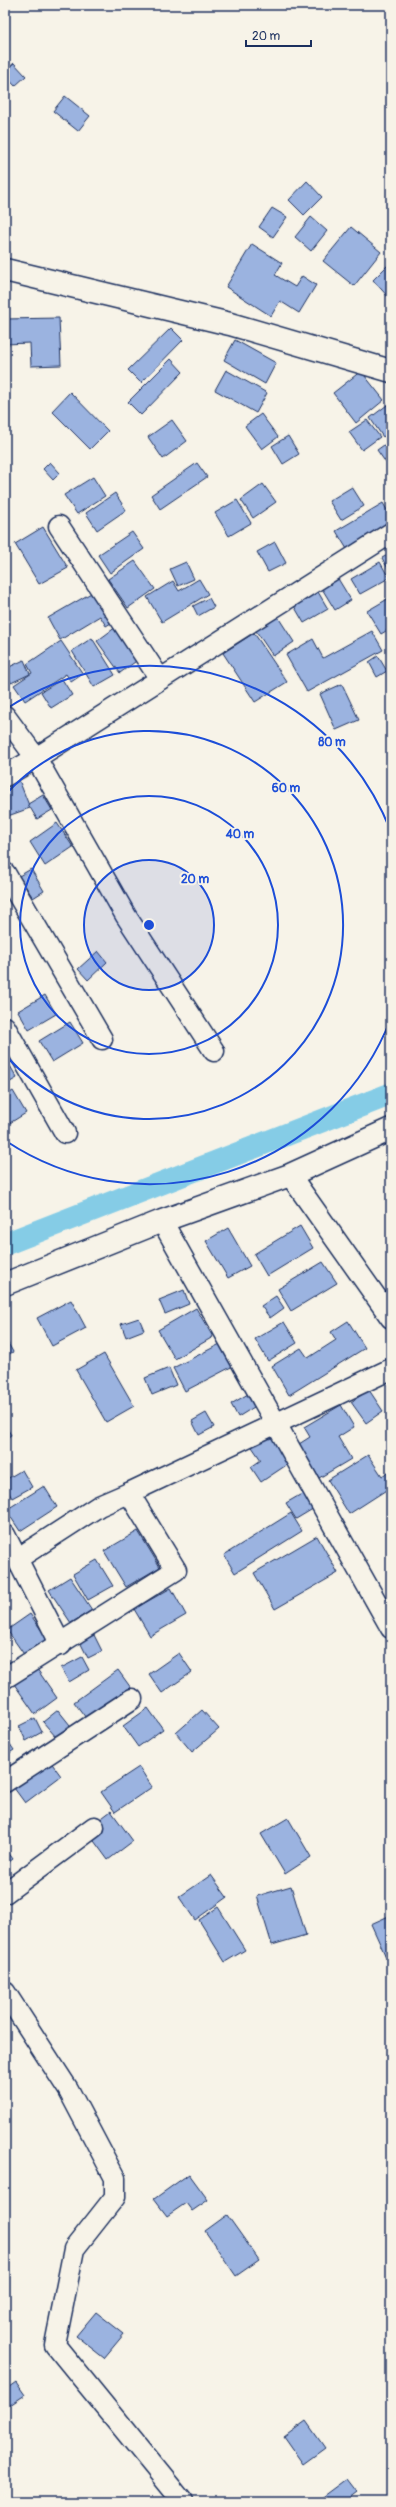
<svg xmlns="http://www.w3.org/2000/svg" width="396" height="2507" font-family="Pangolin,sans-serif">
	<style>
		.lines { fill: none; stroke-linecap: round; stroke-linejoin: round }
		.canal { stroke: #85cce6; stroke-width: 23 }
		.building { fill: #9bb3e0; stroke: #1b2f5e }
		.minor-casing { stroke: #1b2f5e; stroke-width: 23 }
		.tertiary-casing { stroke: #1b2f5e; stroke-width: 25 }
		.primary-casing { stroke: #1b2f5e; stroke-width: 25 }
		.minor { stroke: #f7f3e8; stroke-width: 20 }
		.tertiary { stroke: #f7f3e8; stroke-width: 22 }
		.primary { stroke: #f7f3e8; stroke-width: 22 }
		.ring { fill: none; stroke: #1d4ed8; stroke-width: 2 }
		.centre { fill: #1d4ed8; stroke: #f7f3e8; stroke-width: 2 }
		.ring-label { font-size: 12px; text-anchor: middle; font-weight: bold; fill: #1d4ed8; stroke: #f7f3e8; stroke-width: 4; stroke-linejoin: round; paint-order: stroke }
	</style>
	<rect width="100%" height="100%" fill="#f7f3e8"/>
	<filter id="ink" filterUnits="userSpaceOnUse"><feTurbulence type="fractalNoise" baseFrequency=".025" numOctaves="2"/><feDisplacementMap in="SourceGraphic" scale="8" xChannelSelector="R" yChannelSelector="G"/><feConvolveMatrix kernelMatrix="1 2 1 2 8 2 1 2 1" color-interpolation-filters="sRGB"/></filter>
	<g filter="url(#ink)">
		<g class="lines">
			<polyline class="canal" points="5,1244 391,1094"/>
		</g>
		<g class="building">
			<polygon points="14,63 26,76 15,86 5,75 5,71"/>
			<polygon points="65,96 90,116 78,131 53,111"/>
			<polygon points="307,181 322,197 304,215 289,200"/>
			<polygon points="272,208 287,217 273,237 259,227"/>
			<polygon points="311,217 327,231 311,251 295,237"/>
			<polygon points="351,227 381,252 354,286 323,261"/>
			<polygon points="252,244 282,263 275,275 295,287 302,276 316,285 299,313 280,301 271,316 226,287"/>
			<polygon points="391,262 391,298 390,299 373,280"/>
			<polygon points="59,318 61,365 31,366 30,343 5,344 5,319"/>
			<polygon points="171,328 183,340 141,383 128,370"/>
			<polygon points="235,340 276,363 265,384 224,360"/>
			<polygon points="171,359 183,372 141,415 128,402"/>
			<polygon points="226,370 267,393 256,413 215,390"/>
			<polygon points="361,371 384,400 356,423 333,393"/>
			<polygon points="70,392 108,431 90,449 52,411"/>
			<polygon points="391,402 391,431 383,437 370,418"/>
			<polygon points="261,414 278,437 262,449 245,426"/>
			<polygon points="172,420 187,441 163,459 148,437"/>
			<polygon points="367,420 380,437 362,450 349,432"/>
			<polygon points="288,436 299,454 283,464 272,446"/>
			<polygon points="391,440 391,470 377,450"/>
			<polygon points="50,462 60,473 53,480 43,469"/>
			<polygon points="197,463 207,477 160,509 151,495"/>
			<polygon points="93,477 105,496 77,514 64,495"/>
			<polygon points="263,484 276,502 253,518 241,500"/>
			<polygon points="352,487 364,506 341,520 329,501"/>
			<polygon points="115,493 126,510 97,530 86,513"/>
			<polygon points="237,500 251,523 229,536 215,513"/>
			<polygon points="383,503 391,517 391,529 350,554 336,531"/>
			<polygon points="43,527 68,568 39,584 15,544"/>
			<polygon points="132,532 144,549 110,573 98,555"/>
			<polygon points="275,542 286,563 268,572 257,552"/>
			<polygon points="391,553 391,574 382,558"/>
			<polygon points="135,561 155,589 128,608 108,579"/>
			<polygon points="186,562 194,579 178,586 170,569"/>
			<polygon points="380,562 389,578 360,594 351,579"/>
			<polygon points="337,577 351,600 335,610 321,587"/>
			<polygon points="199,579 208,594 162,622 147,597 173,581 179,591"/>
			<polygon points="105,585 123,616 106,626 100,616 60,640 48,618"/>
			<polygon points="314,585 328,609 304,623 290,599"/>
			<polygon points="391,597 391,628 381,634 367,611"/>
			<polygon points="209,598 214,607 198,616 193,606"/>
			<polygon points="276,614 294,642 273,656 254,628"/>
			<polygon points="116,627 139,659 120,673 97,641"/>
			<polygon points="372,631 383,650 307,692 286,655 313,639 323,658"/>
			<polygon points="254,633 287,682 255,702 223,653"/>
			<polygon points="92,638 115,675 94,687 72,651"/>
			<polygon points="61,641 83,674 71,682 66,674 25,701 14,685 32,673 27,664"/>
			<polygon points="378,656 387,671 377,677 369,662"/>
			<polygon points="24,660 30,674 11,683 5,669"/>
			<polygon points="62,679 72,695 51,708 41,692"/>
			<polygon points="342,684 359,720 336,730 320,694"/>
			<polygon points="19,780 30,808 5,817 5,785"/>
			<polygon points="43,795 52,810 37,819 28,804"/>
			<polygon points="57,823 73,847 45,866 30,842"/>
			<polygon points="31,869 44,891 33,898 19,876"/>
			<polygon points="98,951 107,962 88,980 78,969"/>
			<polygon points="45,995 56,1014 29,1030 18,1011"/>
			<polygon points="70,1022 83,1043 52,1062 39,1041"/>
			<polygon points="5,1057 17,1078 5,1085"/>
			<polygon points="13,1091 26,1113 5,1126 5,1096"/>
			<polygon points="300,1226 313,1248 267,1276 254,1254"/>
			<polygon points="228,1228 250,1266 228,1278 206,1241"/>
			<polygon points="323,1262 337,1283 291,1311 278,1289"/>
			<polygon points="184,1290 189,1304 165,1314 159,1300"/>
			<polygon points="276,1296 284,1308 270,1318 261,1306"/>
			<polygon points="71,1300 86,1328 52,1346 37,1318"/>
			<polygon points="196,1308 213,1337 175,1359 158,1330"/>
			<polygon points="139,1318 144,1330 126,1337 121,1324"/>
			<polygon points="348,1321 365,1348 289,1395 272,1366 301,1348 308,1358 336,1340 331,1332"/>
			<polygon points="284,1322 297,1343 268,1361 255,1339"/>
			<polygon points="5,1338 13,1352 5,1356"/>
			<polygon points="224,1342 235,1365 185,1391 173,1368"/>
			<polygon points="104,1354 134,1406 106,1422 76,1370"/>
			<polygon points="169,1368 176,1385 152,1395 145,1378"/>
			<polygon points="260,1387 267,1399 238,1417 231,1404"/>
			<polygon points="369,1390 383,1411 366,1423 351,1402"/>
			<polygon points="341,1405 354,1427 338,1437 351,1459 319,1478 299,1444 310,1437 304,1427"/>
			<polygon points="206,1413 214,1427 199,1435 192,1421"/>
			<polygon points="266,1418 294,1460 261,1482 251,1467 261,1460 250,1444"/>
			<polygon points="5,1425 11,1435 5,1439"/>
			<polygon points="368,1455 382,1476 391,1470 391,1487 349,1514 328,1480"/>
			<polygon points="22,1470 32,1487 12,1498 5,1486 5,1480"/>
			<polygon points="44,1486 57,1507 20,1531 6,1510"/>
			<polygon points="312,1488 321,1504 296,1519 286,1503"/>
			<polygon points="291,1513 302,1531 235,1573 224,1555"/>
			<polygon points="138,1531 160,1567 126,1587 104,1551"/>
			<polygon points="317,1536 338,1573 275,1609 254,1573"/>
			<polygon points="97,1560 113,1586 88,1600 73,1574"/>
			<polygon points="5,1563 11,1572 5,1576"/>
			<polygon points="70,1577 92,1610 71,1623 49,1590"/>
			<polygon points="171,1588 186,1615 150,1636 134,1609"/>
			<polygon points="30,1614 51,1644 28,1660 7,1630"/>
			<polygon points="94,1635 102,1651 88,1658 80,1642"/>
			<polygon points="179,1653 192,1672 162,1693 149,1674"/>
			<polygon points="82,1657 89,1670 69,1682 61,1668"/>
			<polygon points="37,1669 57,1698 35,1714 14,1684"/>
			<polygon points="118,1670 131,1688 86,1718 74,1702"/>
			<polygon points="148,1708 163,1729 138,1747 123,1726"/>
			<polygon points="58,1710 70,1725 56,1737 43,1722"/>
			<polygon points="202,1710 219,1729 192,1752 176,1733"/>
			<polygon points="35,1718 42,1732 26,1741 19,1726"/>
			<polygon points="5,1737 14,1750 5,1756"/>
			<polygon points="50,1761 61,1776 25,1803 14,1788"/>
			<polygon points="139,1767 152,1787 115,1812 101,1792"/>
			<polygon points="111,1811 133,1841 108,1860 86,1830"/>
			<polygon points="288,1818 311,1857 285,1874 261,1834"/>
			<polygon points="5,1848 13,1859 5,1865"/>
			<polygon points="211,1875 227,1897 195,1920 179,1897"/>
			<polygon points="291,1886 306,1935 272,1945 257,1896"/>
			<polygon points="218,1907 245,1950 225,1962 199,1920"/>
			<polygon points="391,1915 391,1968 371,1924"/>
			<polygon points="189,2174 208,2200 192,2211 186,2203 167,2216 154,2199"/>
			<polygon points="227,2215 259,2260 236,2276 205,2231"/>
			<polygon points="96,2312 124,2334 104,2358 76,2336"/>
			<polygon points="16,2382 25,2395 10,2405 5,2398 5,2390"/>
			<polygon points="306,2421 325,2448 303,2464 284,2437"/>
			<polygon points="347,2479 357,2492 344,2502 316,2502"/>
		</g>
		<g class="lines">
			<defs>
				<g id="minor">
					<polyline points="59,526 160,679"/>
					<polyline points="5,716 36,758 5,776"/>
					<polyline points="5,873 102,1039"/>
					<polyline points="5,1027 65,1133"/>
					<polyline points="214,1051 126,916 36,758 391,533"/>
					<polyline points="290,1175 391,1318"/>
					<polyline points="162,1221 391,1628"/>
					<polyline points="5,1535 61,1645"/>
					<polyline points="17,1559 99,1506 129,1493"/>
					<polyline points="5,1678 176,1570 129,1493 391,1369"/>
					<polyline points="5,1782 132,1699"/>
					<polyline points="5,1893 94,1827"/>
					<polyline points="5,1992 68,2089 115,2178 115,2197 74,2249 55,2345 183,2502"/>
				</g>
				<polyline id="tertiary" points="5,1284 162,1221 290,1175 391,1129"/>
				<polyline id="primary" points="5,270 230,324 391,371"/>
			</defs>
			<use href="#minor" class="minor-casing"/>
			<use href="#tertiary" class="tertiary-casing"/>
			<use href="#primary" class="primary-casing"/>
			<use href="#minor" class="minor"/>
			<use href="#tertiary" class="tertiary"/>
			<use href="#primary" class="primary"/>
		</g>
	</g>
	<circle cx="149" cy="925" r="65" fill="#1d4ed8" fill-opacity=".12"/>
	<g class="ring">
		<circle cx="149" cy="925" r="65"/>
		<circle cx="149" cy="925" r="129"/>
		<path d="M6 794A194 194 0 1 1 6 1056"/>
		<path d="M391 1018A259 259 0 0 1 6 1141M6 709A259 259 0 0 1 391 832"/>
	</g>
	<circle cx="149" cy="925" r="6" class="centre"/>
	<g class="ring-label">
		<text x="332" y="746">80 m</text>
		<text x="286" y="792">60 m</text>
		<text x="240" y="838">40 m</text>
		<text x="195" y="883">20 m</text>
	</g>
	<rect width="396" height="2507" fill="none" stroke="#f7f3e8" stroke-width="20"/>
	<rect x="10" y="10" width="376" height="2487" fill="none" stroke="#1b2f5e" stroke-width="1.5" filter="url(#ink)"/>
	<path d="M246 40v6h65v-6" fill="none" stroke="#1b2f5e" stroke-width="2"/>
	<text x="252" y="40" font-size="12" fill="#1b2f5e" stroke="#f7f3e8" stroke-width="3" paint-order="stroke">20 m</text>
</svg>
